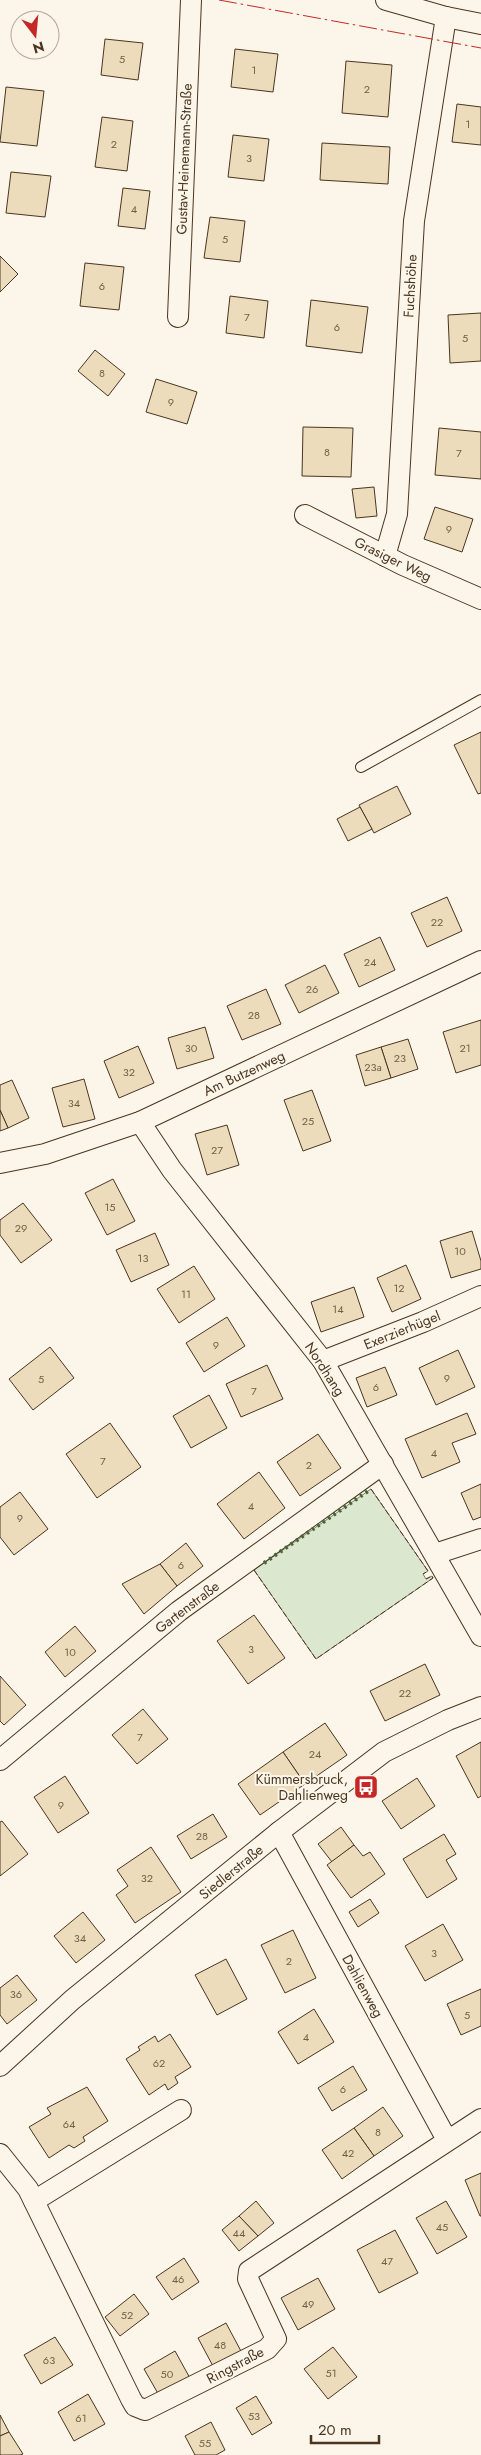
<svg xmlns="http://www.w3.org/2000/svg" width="481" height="2455" font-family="Jost,sans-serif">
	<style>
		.green { fill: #dce7d0; stroke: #887966 }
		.building { fill: #ecdcbc; stroke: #4a3520 }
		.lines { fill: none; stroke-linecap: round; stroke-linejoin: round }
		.lane-casing { stroke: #4a3520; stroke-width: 12 }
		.street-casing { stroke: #4a3520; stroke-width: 22 }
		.lane { stroke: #fbf6e9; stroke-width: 10 }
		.street { stroke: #fbf6e9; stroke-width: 20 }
		.hedge { stroke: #436837; stroke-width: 4; stroke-dasharray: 2.5 4; stroke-linecap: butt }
		.fence { stroke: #4a3520; stroke-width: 1; stroke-dasharray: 6 2.5; stroke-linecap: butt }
		.power { stroke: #c62828; stroke-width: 1; stroke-dasharray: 18 4 2.5 4; stroke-linecap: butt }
		.labels { text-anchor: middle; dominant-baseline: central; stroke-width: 4; stroke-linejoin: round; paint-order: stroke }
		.number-label { font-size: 11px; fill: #725f47 }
		.street-label { font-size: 14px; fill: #4a3520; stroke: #fbf6e9 }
		.poi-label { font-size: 14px; fill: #4a3520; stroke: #fbf6e9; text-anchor: end }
	</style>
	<rect width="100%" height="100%" fill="#fbf6e9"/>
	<polygon class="green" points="371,1489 428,1571 423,1574 426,1579 432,1576 433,1578 316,1659 254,1570"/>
	<g class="building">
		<polygon points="105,39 143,43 138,80 101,75"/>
		<polygon points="235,49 278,54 273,92 231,87"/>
		<polygon points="346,61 392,65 388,117 342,113"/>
		<polygon points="6,87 44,91 37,146 0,142"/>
		<polygon points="457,104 481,107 481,145 452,142"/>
		<polygon points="102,117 133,121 127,171 95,167"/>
		<polygon points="233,135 269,139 264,181 228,177"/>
		<polygon points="322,143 390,147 388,184 320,180"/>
		<polygon points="11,172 51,176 45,217 6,213"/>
		<polygon points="123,188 150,191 145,229 118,226"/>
		<polygon points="210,217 245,221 240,262 204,258"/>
		<polygon points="0,256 18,274 0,292"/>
		<polygon points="85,263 124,267 119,310 80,306"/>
		<polygon points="230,296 268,301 264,338 226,333"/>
		<polygon points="311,300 368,307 362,353 306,346"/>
		<polygon points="481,313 481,361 450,363 448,315"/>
		<polygon points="95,350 125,374 108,396 78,371"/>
		<polygon points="156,379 197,392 187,424 146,412"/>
		<polygon points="303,427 353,428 351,477 302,476"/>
		<polygon points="439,428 481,432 481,479 435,475"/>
		<polygon points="374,487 377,516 356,518 352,489"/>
		<polygon points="435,507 473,519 462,552 424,539"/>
		<polygon points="481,732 481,793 478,794 454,745"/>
		<polygon points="397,786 411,814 374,833 359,805"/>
		<polygon points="360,807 372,829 348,841 337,819"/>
		<polygon points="447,897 462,931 427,947 411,913"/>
		<polygon points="380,937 395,970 359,987 344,954"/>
		<polygon points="325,965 339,993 299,1013 285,985"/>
		<polygon points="266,989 281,1024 242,1040 227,1006"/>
		<polygon points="481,1020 481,1065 456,1073 443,1032"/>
		<polygon points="205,1027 214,1058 177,1069 168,1038"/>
		<polygon points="408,1039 418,1069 391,1078 381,1047"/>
		<polygon points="138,1046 154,1083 119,1098 104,1061"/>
		<polygon points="381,1047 391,1078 365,1086 356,1055"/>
		<polygon points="84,1079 95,1119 63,1127 52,1088"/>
		<polygon points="12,1080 29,1118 8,1128 0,1110 0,1085"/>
		<polygon points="312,1090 331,1141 303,1151 284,1100"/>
		<polygon points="0,1110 8,1128 0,1131"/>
		<polygon points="227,1125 239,1165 207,1175 195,1134"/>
		<polygon points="113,1179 135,1221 107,1235 85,1193"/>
		<polygon points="23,1203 52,1240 21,1263 0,1235 0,1220"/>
		<polygon points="472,1231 481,1261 481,1269 451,1278 440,1241"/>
		<polygon points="155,1233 169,1265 131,1282 116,1250"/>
		<polygon points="406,1265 421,1299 392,1312 377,1278"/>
		<polygon points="194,1266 215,1299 179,1323 157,1289"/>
		<polygon points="354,1287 364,1317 321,1332 311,1302"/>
		<polygon points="227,1317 245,1346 204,1372 186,1343"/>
		<polygon points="50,1347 74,1378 33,1410 9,1379"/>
		<polygon points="458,1350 475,1387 436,1405 419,1368"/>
		<polygon points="267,1365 283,1399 241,1417 226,1384"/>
		<polygon points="385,1367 397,1395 367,1407 356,1378"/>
		<polygon points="209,1395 227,1428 191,1448 173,1416"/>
		<polygon points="467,1413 476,1434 452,1443 460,1462 422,1478 405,1439"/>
		<polygon points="110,1423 141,1467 97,1498 66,1454"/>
		<polygon points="318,1434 341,1468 300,1496 277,1462"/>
		<polygon points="259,1472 285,1508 244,1539 217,1504"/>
		<polygon points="481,1484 481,1517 473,1520 461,1493"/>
		<polygon points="20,1492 48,1529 14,1555 0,1537 0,1507"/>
		<polygon points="186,1543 203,1566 177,1586 160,1564"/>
		<polygon points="160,1564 177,1586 144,1614 122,1584"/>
		<polygon points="254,1615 285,1658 248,1684 217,1641"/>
		<polygon points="75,1626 96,1651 65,1677 45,1652"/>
		<polygon points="425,1664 440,1695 385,1721 370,1691"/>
		<polygon points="0,1676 26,1705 4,1725 0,1721"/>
		<polygon points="143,1709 168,1739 137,1764 112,1735"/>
		<polygon points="325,1723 347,1755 305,1784 283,1752"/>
		<polygon points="481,1742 481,1796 478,1798 456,1756"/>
		<polygon points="283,1752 305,1784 260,1815 238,1784"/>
		<polygon points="65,1776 89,1813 58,1833 34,1797"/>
		<polygon points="417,1778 435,1806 401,1829 382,1801"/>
		<polygon points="213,1814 227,1837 191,1859 177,1836"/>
		<polygon points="2,1821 28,1854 0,1876 0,1822"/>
		<polygon points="341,1827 354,1845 332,1862 318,1844"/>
		<polygon points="444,1834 456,1854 446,1860 457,1879 427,1898 403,1859"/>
		<polygon points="354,1845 363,1856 370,1852 385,1874 351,1898 327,1865"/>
		<polygon points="151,1847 181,1892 135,1923 116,1895 128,1886 117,1870"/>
		<polygon points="370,1899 379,1913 358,1927 349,1912"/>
		<polygon points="83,1912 105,1940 76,1963 54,1936"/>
		<polygon points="443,1924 463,1960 425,1981 405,1946"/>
		<polygon points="293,1930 316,1978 285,1993 261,1945"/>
		<polygon points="226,1959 247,1999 217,2015 195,1975"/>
		<polygon points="17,1975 37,2000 7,2024 0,2015 0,1988"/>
		<polygon points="481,1989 481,2026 461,2035 447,2004"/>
		<polygon points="314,2009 334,2042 298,2064 278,2032"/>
		<polygon points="170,2034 191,2067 175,2077 178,2083 168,2090 165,2084 149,2095 126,2059 140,2050 138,2047 155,2036 158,2042"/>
		<polygon points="353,2066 367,2090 332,2111 318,2088"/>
		<polygon points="87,2087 108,2121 83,2137 85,2141 74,2148 69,2145 49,2158 29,2127 51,2114 47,2108"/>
		<polygon points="383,2107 403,2136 374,2156 354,2128"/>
		<polygon points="354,2128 374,2156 342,2179 322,2150"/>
		<polygon points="481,2173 481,2216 480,2216 465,2180"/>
		<polygon points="256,2201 274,2223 258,2236 239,2216"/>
		<polygon points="446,2201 467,2237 437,2254 416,2218"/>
		<polygon points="239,2216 258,2236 239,2251 222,2230"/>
		<polygon points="395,2230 418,2273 379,2293 357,2250"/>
		<polygon points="184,2258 199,2282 172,2300 156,2277"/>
		<polygon points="318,2278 335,2309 298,2330 281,2298"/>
		<polygon points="134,2294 149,2314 120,2336 105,2317"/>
		<polygon points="226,2323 242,2353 214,2368 198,2338"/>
		<polygon points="55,2337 73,2365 41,2384 24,2355"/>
		<polygon points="333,2347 357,2377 328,2399 304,2369"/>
		<polygon points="175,2351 191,2380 160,2397 144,2369"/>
		<polygon points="88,2394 105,2424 74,2441 58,2412"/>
		<polygon points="256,2396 272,2423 252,2435 236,2408"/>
		<polygon points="0,2415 9,2432 0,2436"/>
		<polygon points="211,2422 225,2450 216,2455 195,2455 185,2436"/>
		<polygon points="9,2432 23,2454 20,2455 0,2455 0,2436"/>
	</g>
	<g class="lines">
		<defs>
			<polyline id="lane" points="361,767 481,700"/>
			<g id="street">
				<polyline points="386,0 446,17 481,24"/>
				<polyline points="178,317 191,0"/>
				<polyline points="305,515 403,565 481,599"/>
				<polyline points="385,556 397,514 414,221 446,17"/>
				<polyline points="140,1122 172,1170 323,1361 481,1636"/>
				<polyline points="0,1163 45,1154 140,1122 481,961"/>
				<polyline points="323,1361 423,1322 481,1296"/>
				<polyline points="435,1554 481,1539"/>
				<polyline points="0,1760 179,1611 383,1464"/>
				<polyline points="279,1832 447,2140"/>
				<polyline points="0,2066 72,2000 279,1832 384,1752 448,1720 481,1707"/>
				<polyline points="0,2154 28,2189 131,2399 135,2406 145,2410 267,2349 276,2339 248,2279 249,2271 481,2119"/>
				<polyline points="34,2201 181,2110"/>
			</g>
		</defs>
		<use href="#lane" class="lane-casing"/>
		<use href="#street" class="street-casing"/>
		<use href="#lane" class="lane"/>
		<use href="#street" class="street"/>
		<polyline class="hedge" points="264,1563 371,1489"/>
		<g class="fence">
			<polyline points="371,1489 428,1571 423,1574"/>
			<polyline points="254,1570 316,1659 433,1578 432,1576 426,1579"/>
		</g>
		<polyline class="power" points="219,0 481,48"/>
	</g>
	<defs>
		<symbol id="bus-square" viewBox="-11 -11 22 22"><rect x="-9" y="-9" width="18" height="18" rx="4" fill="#c62828" stroke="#fbf6e9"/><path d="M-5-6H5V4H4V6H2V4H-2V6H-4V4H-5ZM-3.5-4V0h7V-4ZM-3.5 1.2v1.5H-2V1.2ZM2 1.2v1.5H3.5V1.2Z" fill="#fff"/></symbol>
	</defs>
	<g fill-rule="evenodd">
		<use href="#bus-square" x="352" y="1773" width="28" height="28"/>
	</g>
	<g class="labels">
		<g class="number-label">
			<text x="122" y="59">5</text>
			<text x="254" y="70">1</text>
			<text x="367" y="89">2</text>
			<text x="468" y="124">1</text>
			<text x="114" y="144">2</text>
			<text x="249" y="158">3</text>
			<text x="134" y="209">4</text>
			<text x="225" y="239">5</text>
			<text x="102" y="286">6</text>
			<text x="247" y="317">7</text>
			<text x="337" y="327">6</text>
			<text x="465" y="338">5</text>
			<text x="102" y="373">8</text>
			<text x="171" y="402">9</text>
			<text x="327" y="452">8</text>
			<text x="459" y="453">7</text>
			<text x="449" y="529">9</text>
			<text x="437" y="922">22</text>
			<text x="370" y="962">24</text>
			<text x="312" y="989">26</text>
			<text x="254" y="1015">28</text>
			<text x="191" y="1048">30</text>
			<text x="465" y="1048">21</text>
			<text x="400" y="1058">23</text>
			<text x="373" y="1067">23a</text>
			<text x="129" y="1072">32</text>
			<text x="74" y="1103">34</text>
			<text x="308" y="1121">25</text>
			<text x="217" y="1150">27</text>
			<text x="110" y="1207">15</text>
			<text x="21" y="1228">29</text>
			<text x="460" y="1251">10</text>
			<text x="143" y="1258">13</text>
			<text x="399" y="1288">12</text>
			<text x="186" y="1294">11</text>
			<text x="338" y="1309">14</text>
			<text x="216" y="1345">9</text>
			<text x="447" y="1378">9</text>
			<text x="41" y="1379">5</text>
			<text x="376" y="1387">6</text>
			<text x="254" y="1391">7</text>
			<text x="434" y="1453">4</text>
			<text x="103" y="1461">7</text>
			<text x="309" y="1465">2</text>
			<text x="251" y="1506">4</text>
			<text x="20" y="1518">9</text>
			<text x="181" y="1565">6</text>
			<text x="251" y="1649">3</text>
			<text x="70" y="1652">10</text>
			<text x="405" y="1693">22</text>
			<text x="140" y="1737">7</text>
			<text x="315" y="1754">24</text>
			<text x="61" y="1805">9</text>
			<text x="202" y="1836">28</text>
			<text x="147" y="1878">32</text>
			<text x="80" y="1938">34</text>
			<text x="434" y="1953">3</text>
			<text x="289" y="1961">2</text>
			<text x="16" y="1994">36</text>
			<text x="467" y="2015">5</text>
			<text x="306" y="2037">4</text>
			<text x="159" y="2063">62</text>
			<text x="343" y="2089">6</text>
			<text x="69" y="2124">64</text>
			<text x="378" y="2132">8</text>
			<text x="348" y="2153">42</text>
			<text x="442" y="2227">45</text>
			<text x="239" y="2233">44</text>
			<text x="387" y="2261">47</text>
			<text x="178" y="2279">46</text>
			<text x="308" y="2304">49</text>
			<text x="127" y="2315">52</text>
			<text x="220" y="2345">48</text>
			<text x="49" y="2360">63</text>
			<text x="331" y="2373">51</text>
			<text x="167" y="2374">50</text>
			<text x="254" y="2416">53</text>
			<text x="81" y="2418">61</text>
			<text x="205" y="2443">55</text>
		</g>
		<g class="street-label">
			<text transform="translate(184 159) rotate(-88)">Gustav-Heinemann-Straße</text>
			<text transform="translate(410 286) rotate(-87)">Fuchshöhe</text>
			<text transform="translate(393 559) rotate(26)">Grasiger Weg</text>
			<text transform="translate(244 1073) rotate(-25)">Am Butzenweg</text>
			<text transform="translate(402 1330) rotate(-22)">Exerzierhügel</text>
			<text transform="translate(325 1369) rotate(57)">Nordhang</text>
			<text transform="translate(187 1607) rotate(-37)">Gartenstraße</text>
			<text transform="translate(231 1872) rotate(-39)">Siedlerstraße</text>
			<text transform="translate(363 1986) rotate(61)">Dahlienweg</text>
			<text transform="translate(235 2365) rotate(-28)">Ringstraße</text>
		</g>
		<g class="poi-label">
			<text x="348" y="1779">Kümmersbruck,<tspan x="348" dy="16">Dahlienweg</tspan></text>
		</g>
	</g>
	<g transform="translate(35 35) rotate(164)"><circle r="24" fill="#fbf6e9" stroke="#b4a999"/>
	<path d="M0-4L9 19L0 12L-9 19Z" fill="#c62828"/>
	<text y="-8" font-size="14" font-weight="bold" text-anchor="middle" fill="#4a3520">N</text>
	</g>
	<path d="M311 2435v8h68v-8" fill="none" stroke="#4a3520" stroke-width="2.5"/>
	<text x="318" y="2435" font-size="15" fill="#4a3520" stroke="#fbf6e9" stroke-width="4" paint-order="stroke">20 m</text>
</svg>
